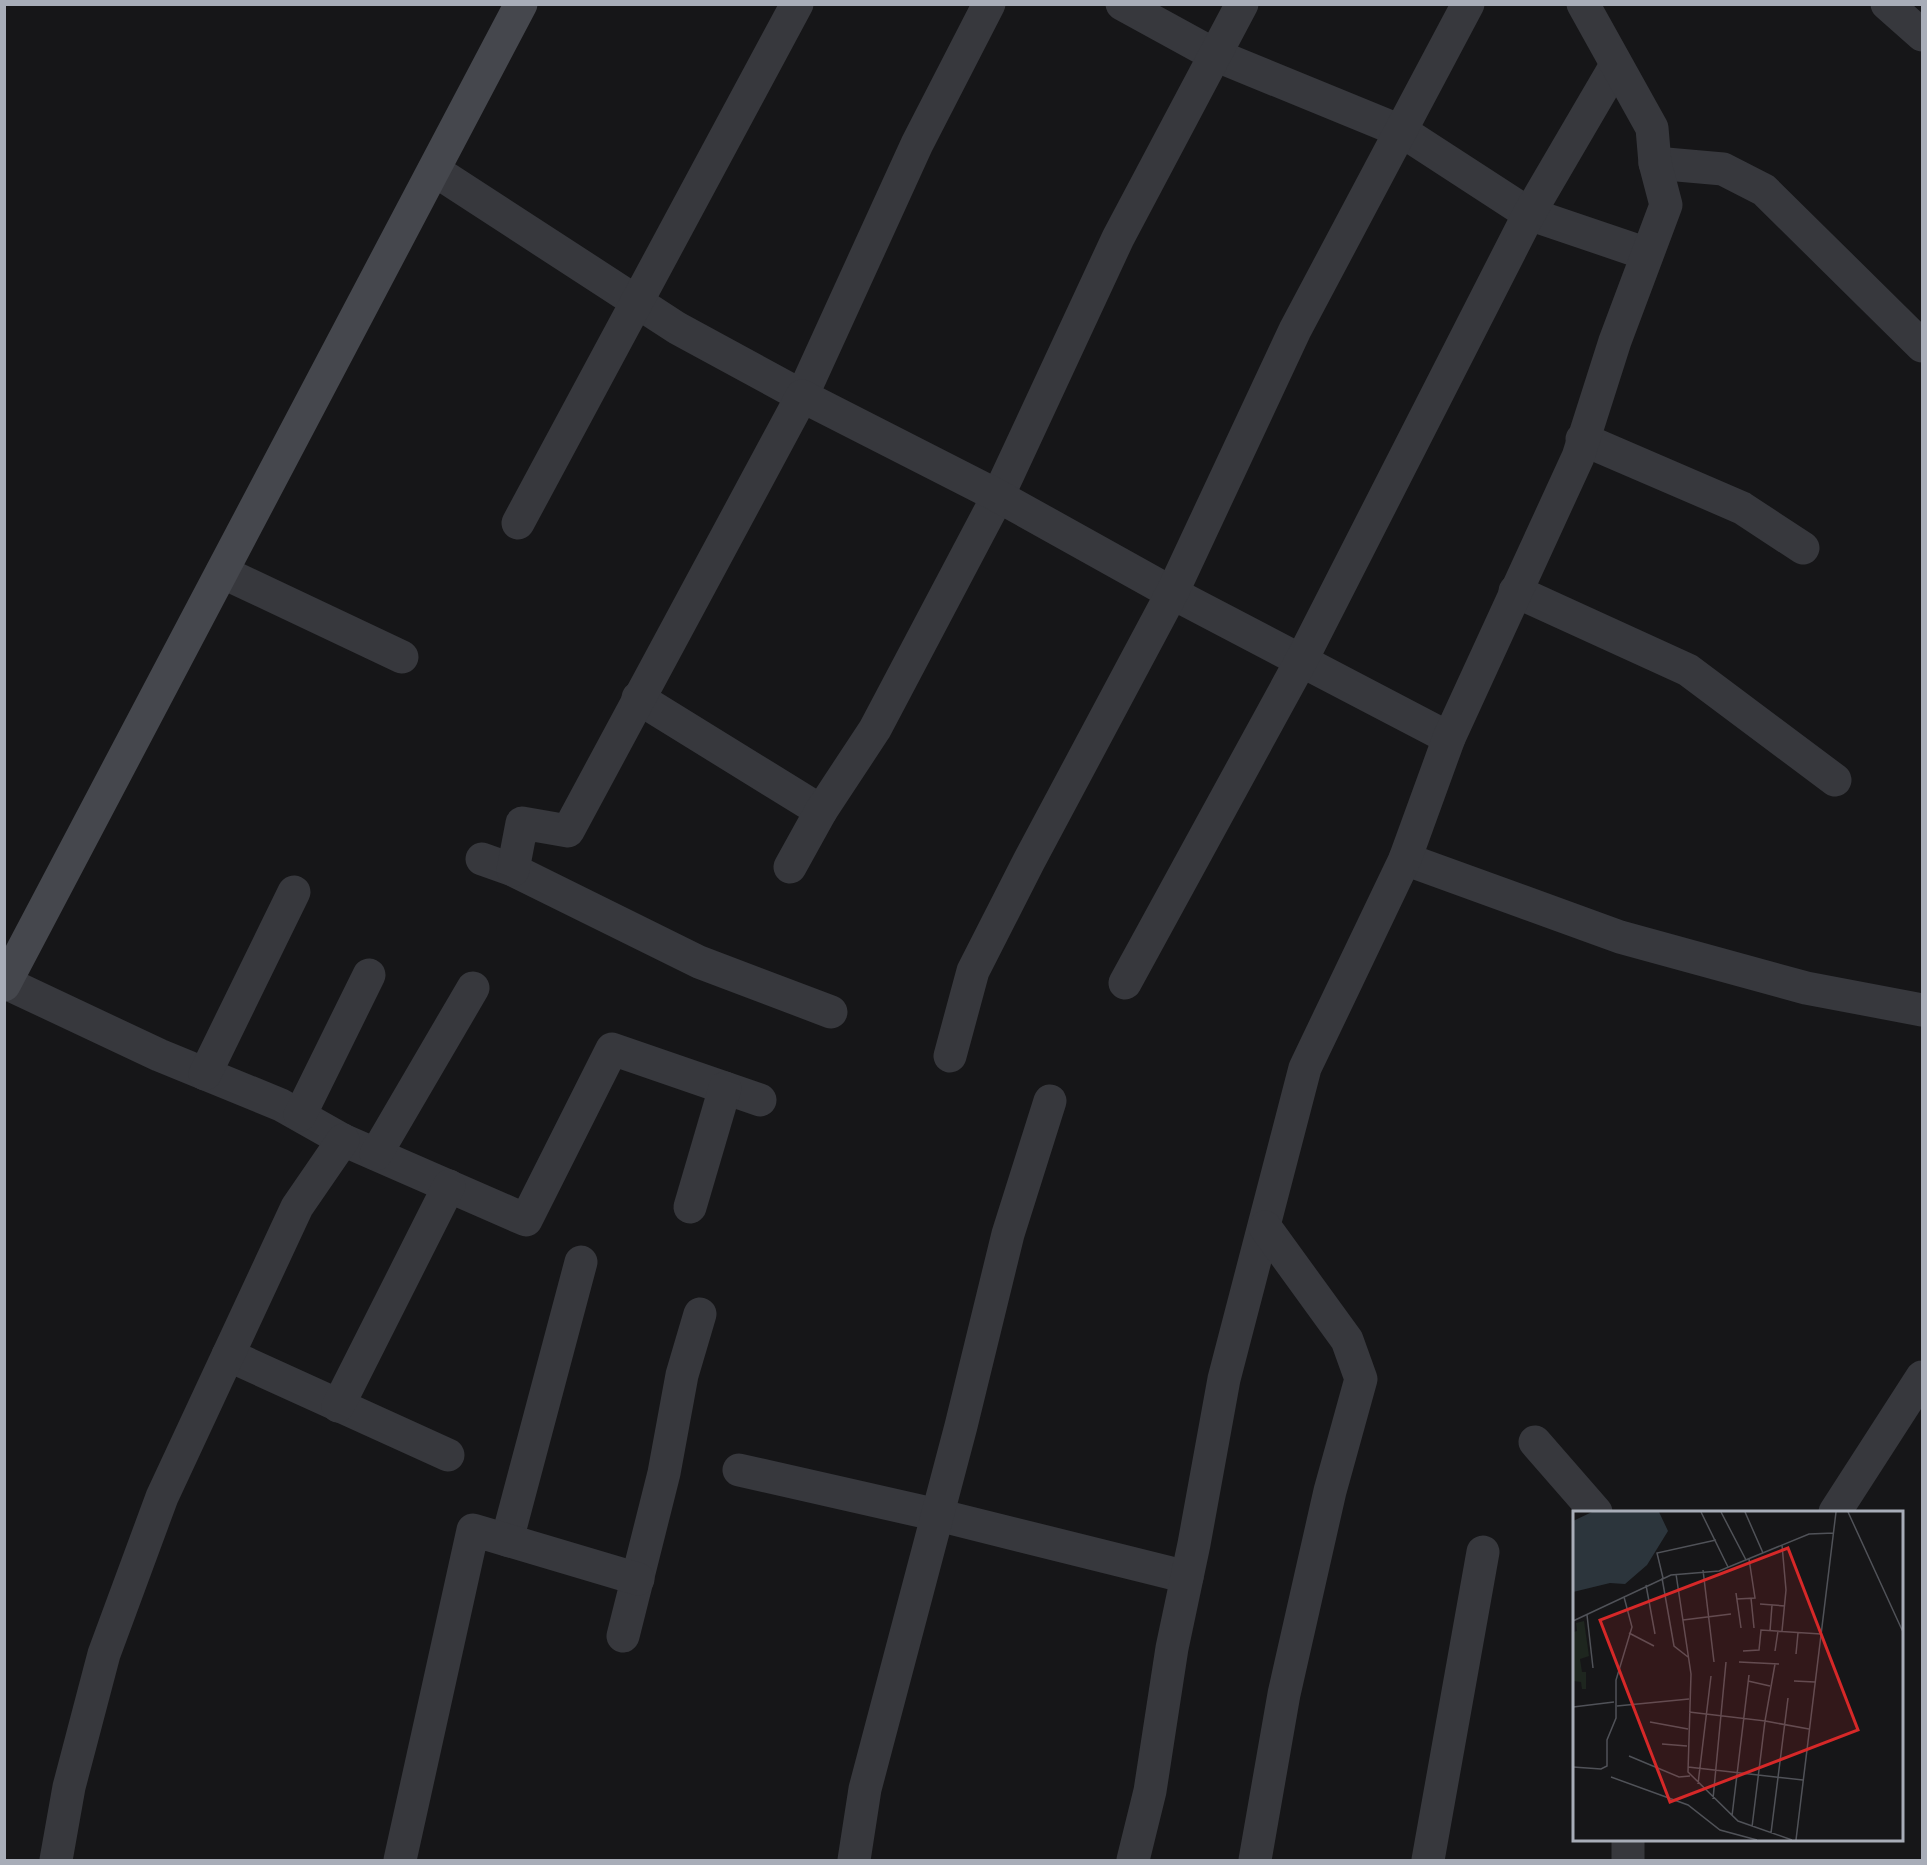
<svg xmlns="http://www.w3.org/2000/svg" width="1927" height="1865" font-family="Jost,sans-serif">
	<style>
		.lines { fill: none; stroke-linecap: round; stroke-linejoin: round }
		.minor { stroke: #37383d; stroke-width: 33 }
		.secondary { stroke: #45474d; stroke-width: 33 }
		.inset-road { fill: none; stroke: #505258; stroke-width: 1.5 }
		.view { fill: #d62828; fill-opacity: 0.15; stroke: #d62828; stroke-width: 3 }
		.inset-edge { fill: none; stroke: #a8adb8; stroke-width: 3 }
	</style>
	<rect width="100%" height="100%" fill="#161618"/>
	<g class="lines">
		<g class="minor">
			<polyline points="1122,4 1215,55 1403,132 1529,214 1647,254"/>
			<polyline points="1887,4 1922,35"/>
			<polyline points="1655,163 1723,169 1764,190 1922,346"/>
			<polyline points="434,170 677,328 802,396 917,144 989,4"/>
			<polyline points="1582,439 1742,508 1803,548"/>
			<polyline points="518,523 797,4"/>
			<polyline points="222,572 402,657"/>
			<polyline points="1515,591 1688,670 1835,780"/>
			<polyline points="638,698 821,811"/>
			<polyline points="482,859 513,870 699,962 831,1012"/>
			<polyline points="1405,859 1620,937 1806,988 1922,1010"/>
			<polyline points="790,867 821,811 875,729 998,496 1118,238 1242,4"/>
			<polyline points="513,870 522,823 568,831 802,396 998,496 1172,593 1449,738"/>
			<polyline points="6,983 159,1055 281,1105 343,1140 526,1220 612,1049 760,1100"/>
			<polyline points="1125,983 1301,661 1529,214 1616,65"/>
			<polyline points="950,1056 973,971 1029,861 1172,593 1295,330 1468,4"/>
			<polyline points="205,1074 294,892"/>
			<polyline points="300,1115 369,975"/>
			<polyline points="376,1154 473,988"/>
			<polyline points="690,1207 725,1088"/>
			<polyline points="228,1355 448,1455"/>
			<polyline points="338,1406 449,1186"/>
			<polyline points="1535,1442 1596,1512"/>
			<polyline points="739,1470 938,1515 1187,1577"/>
			<polyline points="1835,1512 1922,1377"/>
			<polyline points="507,1540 581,1262"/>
			<polyline points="623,1636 664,1473 682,1375 700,1314"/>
			<polyline points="56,1860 69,1787 104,1654 162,1497 297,1207 343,1140"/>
			<polyline points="400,1860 473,1530 638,1579"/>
			<polyline points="854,1860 865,1789 961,1426 1008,1234 1050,1101"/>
			<polyline points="1133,1860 1150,1791 1172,1648 1194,1544 1224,1379 1305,1068 1405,859 1449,738 1578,457 1615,341 1666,205 1655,163 1652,128 1583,4"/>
			<polyline points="1255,1860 1284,1694 1330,1491 1361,1379 1347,1340 1265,1227"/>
			<polyline points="1428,1860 1483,1552"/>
			<polyline points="1628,1860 1628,1840"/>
		</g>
		<polyline class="secondary" points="4,985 521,4"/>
	</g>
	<g transform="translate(1573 1511)">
		<rect width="330" height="330" fill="#161618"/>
		<path d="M11,110l5,35 -9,3 2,13h4v17h-4l-1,-7 -8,-1v-49l4,-1 -1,-8z" fill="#1e261f"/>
		<path d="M19,1h67l9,19 -21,34 -22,19 -15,-1 -37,9v-71z" fill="#2c353c"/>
		<path class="inset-road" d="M128,1l27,55M148,1l25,48M172,1l18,41M275,1l55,120M130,59l11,92M103,63l15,100 -3,98 50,49 54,19M89,67l12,68 14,11M90,67l-6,-25 59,-13M73,74l9,49M163,82l5,35M178,87l3,30M164,88l18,-1 -6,-39M187,93l25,2M14,104l6,53M110,109l48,-6M0,110l98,-46 48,-4 90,-37 25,-1M197,120l2,-26M209,120l4,-41 -4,-45M56,122l25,13M170,140l16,-1 2,-20 60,4M202,140l3,-20M223,143l2,-21M166,151l40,2M175,170l22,5M221,170l21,1M44,195l72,-7M0,196l41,-5M116,201l76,9 10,-57M77,211l38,7M89,233l25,2M56,245l50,21 11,-1M0,256l28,2 6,-3v-26l9,-22v-38l16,-53 -8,-30M115,256l115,13M38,266l77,28 32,25 37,10M125,273l13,-108M140,288l13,-137M159,305l17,-141M179,316l13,-106 44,8M198,322l17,-135M223,329l40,-328"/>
		<path class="view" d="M215,37l70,182 -188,72 -70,-182z"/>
		<rect width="330" height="330" class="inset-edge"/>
	</g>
	<rect width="1927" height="1865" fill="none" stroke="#a8adb8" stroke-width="12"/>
</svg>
